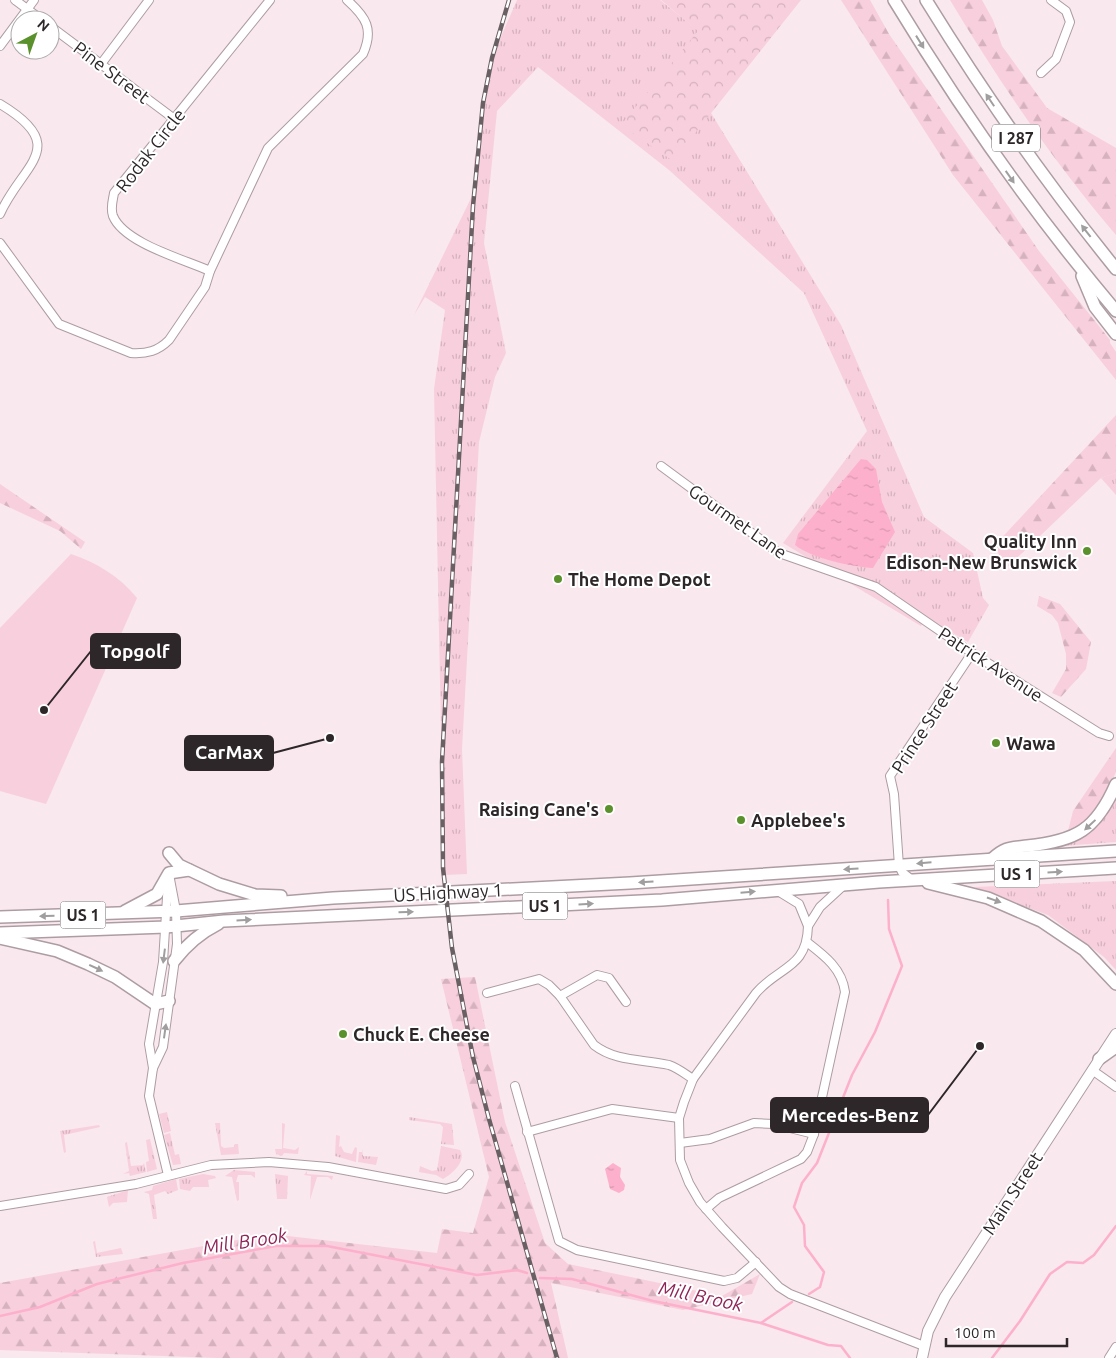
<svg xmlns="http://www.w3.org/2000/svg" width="1116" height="1358" font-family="Ubuntu,sans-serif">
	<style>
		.grass { fill: url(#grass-tufts) }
		.forest { fill: url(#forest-firs) }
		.park { fill: url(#park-crowns) }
		.pitch { fill: #f8cfdd }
		.water { fill: url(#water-ripples) }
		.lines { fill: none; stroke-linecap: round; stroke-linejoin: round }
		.stream { stroke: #fdb0cc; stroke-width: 2.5 }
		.minor-casing { stroke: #ad9da2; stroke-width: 10 }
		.major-casing { stroke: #ad9da2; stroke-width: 12 }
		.highway-casing { stroke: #ad9da2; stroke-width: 14 }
		.minor { stroke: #fff; stroke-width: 8 }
		.major { stroke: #fff; stroke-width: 10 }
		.highway { stroke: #fff; stroke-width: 11 }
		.rail-casing { stroke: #696063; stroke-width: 4.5 }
		.rail { stroke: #fff; stroke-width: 2.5; stroke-dasharray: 8; stroke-linecap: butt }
		.oneway { fill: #a09e9f }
		.poi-dot { fill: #5b912c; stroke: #fff; stroke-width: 2 }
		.labels { text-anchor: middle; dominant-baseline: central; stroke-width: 4; stroke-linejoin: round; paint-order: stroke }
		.shield { fill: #fff; stroke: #6c6869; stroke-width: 1 }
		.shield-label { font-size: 16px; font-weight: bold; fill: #2d2729 }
		.street-label { font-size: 18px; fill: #2d2729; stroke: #fff }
		.poi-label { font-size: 18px; font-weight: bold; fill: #2d2729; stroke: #fff; text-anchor: start }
		.water-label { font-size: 19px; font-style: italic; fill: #8f2457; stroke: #fff }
		.leader { fill: none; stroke: #2d2729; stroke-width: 2 }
		.callout-dot { fill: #2d2729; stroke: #fff; stroke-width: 2 }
		.callout { fill: #2d2729; stroke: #2d2729; stroke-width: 2 }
		.callout-label { font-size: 19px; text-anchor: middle; font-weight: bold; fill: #fff }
	</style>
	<defs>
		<pattern id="grass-tufts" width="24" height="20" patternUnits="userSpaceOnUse" patternTransform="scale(1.25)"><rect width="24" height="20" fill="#f8cfdd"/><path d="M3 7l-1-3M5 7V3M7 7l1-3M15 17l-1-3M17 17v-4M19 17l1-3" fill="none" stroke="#d5b2be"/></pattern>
		<pattern id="forest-firs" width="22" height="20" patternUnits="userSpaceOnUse" patternTransform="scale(1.25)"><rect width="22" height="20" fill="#f8cfdd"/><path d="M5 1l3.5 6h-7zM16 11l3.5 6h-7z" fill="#d5b2be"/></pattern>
		<pattern id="park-crowns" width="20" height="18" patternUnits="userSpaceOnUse" patternTransform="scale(1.25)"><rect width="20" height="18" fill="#f8cfdd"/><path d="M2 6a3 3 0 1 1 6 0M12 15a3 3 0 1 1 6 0" fill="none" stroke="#d5b2be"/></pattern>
		<pattern id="water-ripples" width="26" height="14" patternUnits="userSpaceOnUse" patternTransform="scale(1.25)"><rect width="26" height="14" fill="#fdb0cc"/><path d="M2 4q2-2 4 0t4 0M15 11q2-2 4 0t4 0" fill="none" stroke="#d997af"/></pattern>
	</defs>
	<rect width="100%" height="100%" fill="#f9e8ed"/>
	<g class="grass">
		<polygon points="517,0 660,0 699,31 711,113 841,325 924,517 973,553 983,598 989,605 968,642 926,617 921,626 783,543 867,431 804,293 669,170 538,67 497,111 484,243 506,353 495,377 479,442 462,749 467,874 444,875 434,389 445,310 425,297 414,315 474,192 474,160 483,128 485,85 500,39"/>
		<polygon points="1116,473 1116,495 1101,478"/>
		<polygon points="1116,800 1116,842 1061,846 1094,829"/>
		<polygon points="1116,881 1116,970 1104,957 1048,915 974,887"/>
		<polygon points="167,1112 171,1131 164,1133 159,1114"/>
		<polygon points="409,1117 452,1124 454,1145 441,1144 443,1127 440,1124 409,1120"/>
		<polygon points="215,1123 220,1123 221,1146 224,1148 234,1147 235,1144 238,1144 239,1154 221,1155"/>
		<polygon points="282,1123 285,1124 283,1148 295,1150 299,1147 298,1154 284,1153 282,1156 276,1154 275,1149 282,1149"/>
		<polygon points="99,1125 100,1127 64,1135 66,1152 64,1153 61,1136 63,1135 61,1136 60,1131"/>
		<polygon points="170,1133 175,1155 179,1154 181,1164 173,1165 164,1135"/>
		<polygon points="336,1135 340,1136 339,1147 341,1146 344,1152 352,1154 355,1147 357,1148 356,1162 335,1156"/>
		<polygon points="150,1139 157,1169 147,1172 146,1162 149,1161 146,1140"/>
		<polygon points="127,1142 131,1166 143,1165 144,1163 146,1172 130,1176 129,1173 123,1174 129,1171 125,1143"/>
		<path d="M441,1146l19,4c7,11 -8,24 -17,29l-7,-4 -17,-3 1,-6 12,5 5,-1z"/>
		<polygon points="362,1149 363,1156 378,1157 376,1165 358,1162 359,1152 362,1152"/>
		<polygon points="234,1170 255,1172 255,1178 251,1175 238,1175 236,1182 239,1182 239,1200 237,1201 232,1177 225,1176"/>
		<polygon points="307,1171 307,1174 333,1176 332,1180 328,1177 317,1177 310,1200 311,1176 304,1175"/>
		<polygon points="203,1174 215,1176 216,1178 208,1180 209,1187 193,1187 190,1191 180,1189 179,1179"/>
		<polygon points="275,1174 288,1176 287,1199 277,1199"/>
		<polygon points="176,1179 178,1190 168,1194 165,1191 154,1195 157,1219 153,1219 149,1194 144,1192 152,1190 153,1186"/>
		<polygon points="128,1190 127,1202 113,1203 109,1207 107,1197"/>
		<polygon points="95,1241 97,1253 121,1248 123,1254 96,1257 93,1242"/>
	</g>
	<g class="forest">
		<polygon points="841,0 870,0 889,34 1039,251 1110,340 1110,343 1116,352 1116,380 953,175"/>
		<path d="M950,0h32l11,20 9,26 45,62 69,40v87c-61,-71 -118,-155 -166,-235z"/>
		<polygon points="1116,415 1116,473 1101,478 1003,571 996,544"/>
		<polygon points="0,484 85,542 81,549 60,531 0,503"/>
		<polygon points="1039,596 1060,604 1091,642 1086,669 1061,697 1052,693 1066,669 1066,654 1058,623 1052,615 1037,606"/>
		<polygon points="1116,748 1116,772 1097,812 1079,828 1067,835 1073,811"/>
		<polygon points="475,977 505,1122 545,1243 568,1264 722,1296 760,1274 752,1294 683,1310 551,1283 568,1358 218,1358 0,1350 0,1283 270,1234 437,1253 442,1229 473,1233 489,1177 441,979"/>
	</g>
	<polygon class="park" points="661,0 801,0 673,161 621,125 698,31"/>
	<path class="pitch" d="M71,554c26,9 48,22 66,44l-91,206 -46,-13v-163z"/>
	<g class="water">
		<path d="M861,459l6,1 9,9 6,33 13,30 -22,36c-21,-1 -62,-10 -78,-23l3,-11z"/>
		<polygon points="613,1163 621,1168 620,1177 625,1185 624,1190 619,1193 610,1189 605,1169"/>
	</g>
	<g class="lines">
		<g class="stream">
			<polyline points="540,1278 572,1279 653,1301 761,1323 828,1345 841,1346 850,1358"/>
			<polyline points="809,1294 820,1287 824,1272 805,1246 804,1225 794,1207 802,1183 817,1163 852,1075 875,1032 902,966 889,929 888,900"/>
			<polyline points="0,1316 40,1307 97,1284 183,1263 276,1246 327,1246 477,1275 517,1270 527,1273"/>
			<polyline points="761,1323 792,1302"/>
			<polyline points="992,1358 1020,1321 1050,1274 1067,1262 1083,1263 1094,1255 1116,1226"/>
		</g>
		<defs>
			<g id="minor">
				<polyline points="15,0 42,20"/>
				<polyline points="50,26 173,118"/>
				<polyline points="0,46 34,0"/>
				<polyline points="101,64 149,0"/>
				<polyline points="1041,73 1056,59 1070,22 1066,11 1051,0"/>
				<path d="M0,104c72,43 22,60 0,110"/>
				<path d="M0,243l59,81 72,29c16,1 27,-2 38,-13l36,-53 5,-16 58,-123 95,-94c11,-25 3,-37 -16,-54"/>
				<path d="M210,271c-27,-12 -86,-28 -97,-55 -3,-8 0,-16 1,-23l156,-193"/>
				<polyline points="661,466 779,553 876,587 972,653 1099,733 1109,736"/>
				<polyline points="912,880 902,872 899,866 894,794 890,776 972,653"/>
				<polyline points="778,891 799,904 808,926 820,907 844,885"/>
				<path d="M808,926c-1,43 -29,40 -52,67l-63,86 -9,23 -5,16 1,42 9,23 11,19 22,25 57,60 11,7 134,52"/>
				<path d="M487,993l52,-14 10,6 11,11 34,49c22,17 49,14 75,20 9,3 16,9 24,14"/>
				<polyline points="560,996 597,975 609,978 626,1002"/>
				<polyline points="153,1068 149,1044 163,962 168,881"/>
				<polyline points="1092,1070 1116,1087"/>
				<polyline points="515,1086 559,1241 577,1250 724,1281 737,1278 756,1262"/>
				<polyline points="527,1132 612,1109 679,1118"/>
				<polyline points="680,1143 710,1139 754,1123 774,1124 814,1134"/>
				<polyline points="168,1175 149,1096 153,1068 163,1047 177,944 176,911 169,874"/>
				<polyline points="0,1206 136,1184 211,1165 269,1162 328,1167 446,1189 459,1185 469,1174"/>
				<path d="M706,1209l13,-11 82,-39 6,-7 7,-18 31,-142c-3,-23 -20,-36 -37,-49"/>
				<polyline points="1109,1358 1116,1347"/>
			</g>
			<polyline id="major" points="922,1358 928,1331 945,1297 1116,1034"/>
			<g id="highway">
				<path d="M894,0c66,109 139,213 222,311"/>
				<path d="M926,0c58,94 121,184 190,269"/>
				<polyline points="1082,276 1095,307 1116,334"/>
				<polyline points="169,853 179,865 219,884 255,895 281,896"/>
				<path d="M992,859c13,-12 18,-11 35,-13 49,-5 69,-16 89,-62"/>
				<polyline points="928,883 988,898 1041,921 1084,950 1116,984"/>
				<polyline points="125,911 157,894 169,873 189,870"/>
				<polyline points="0,917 176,911 333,898 630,883 1116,851"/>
				<polyline points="0,933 166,927 224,921 662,900 879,882 1116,868"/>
				<polyline points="0,938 57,951 88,964 115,977 155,1004 169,1001"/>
				<path d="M174,961c13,-17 26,-28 44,-37"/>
				<polyline points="1099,1059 1116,1047"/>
			</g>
		</defs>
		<use href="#minor" class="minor-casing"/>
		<use href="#major" class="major-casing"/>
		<use href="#highway" class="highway-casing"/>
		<use href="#minor" class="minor"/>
		<use href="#major" class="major"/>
		<use href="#highway" class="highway"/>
		<defs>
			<polyline id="rail" points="509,0 492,58 483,103 473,206 442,762 443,868 452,948 473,1057 489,1119 557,1358"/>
		</defs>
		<use href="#rail" class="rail-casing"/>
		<use href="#rail" class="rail"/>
	</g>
	<defs><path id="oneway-solid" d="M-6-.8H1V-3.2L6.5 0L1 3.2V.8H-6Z" transform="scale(1.25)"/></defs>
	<g class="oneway">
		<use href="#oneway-solid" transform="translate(920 42) rotate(58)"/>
		<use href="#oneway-solid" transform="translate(990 100) rotate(-124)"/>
		<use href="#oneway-solid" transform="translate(1010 177) rotate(55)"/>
		<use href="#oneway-solid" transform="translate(1086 231) rotate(-128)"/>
		<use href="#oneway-solid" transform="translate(1090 825) rotate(137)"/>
		<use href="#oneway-solid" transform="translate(924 863) rotate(175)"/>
		<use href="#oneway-solid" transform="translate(851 869) rotate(176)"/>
		<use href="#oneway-solid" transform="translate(1055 872) rotate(-3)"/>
		<use href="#oneway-solid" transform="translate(646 882) rotate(176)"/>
		<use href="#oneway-solid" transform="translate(748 892) rotate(-5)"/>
		<use href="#oneway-solid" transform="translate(994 900) rotate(19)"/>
		<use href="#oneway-solid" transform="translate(586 904) rotate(-3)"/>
		<use href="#oneway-solid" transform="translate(406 912) rotate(-2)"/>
		<use href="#oneway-solid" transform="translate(47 916) rotate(179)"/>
		<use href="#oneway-solid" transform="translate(244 920) rotate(-3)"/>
		<use href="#oneway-solid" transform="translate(164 956) rotate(97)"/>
		<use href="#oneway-solid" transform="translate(96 968) rotate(25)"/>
		<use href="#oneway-solid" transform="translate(165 1031) rotate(-82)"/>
	</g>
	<g class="poi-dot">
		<circle cx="1087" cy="551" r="5"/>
		<circle cx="558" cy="579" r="5"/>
		<circle cx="996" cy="743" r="5"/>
		<circle cx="609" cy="809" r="5"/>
		<circle cx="741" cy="820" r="5"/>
		<circle cx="343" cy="1034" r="5"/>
	</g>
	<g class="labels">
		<g class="shield">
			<rect x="992" y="124.5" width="48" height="27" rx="4"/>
			<rect x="994.5" y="860.5" width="45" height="27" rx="4"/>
			<rect x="522.5" y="892.5" width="45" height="27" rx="4"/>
			<rect x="60.5" y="901.5" width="45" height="27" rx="4"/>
		</g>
		<g class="shield-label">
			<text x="1016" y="138">I 287</text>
			<text x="1017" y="874">US 1</text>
			<text x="545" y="906">US 1</text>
			<text x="83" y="915">US 1</text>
		</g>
		<g class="street-label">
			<text transform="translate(112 72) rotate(37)">Pine Street</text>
			<text transform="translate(150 150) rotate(-52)">Rodak Circle</text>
			<text transform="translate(738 521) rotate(35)">Gourmet Lane</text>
			<text transform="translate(991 664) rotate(33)">Patrick Avenue</text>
			<text transform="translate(924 727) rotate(-57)">Prince Street</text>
			<text transform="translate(448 892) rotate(-3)">US Highway 1</text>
			<text transform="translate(1012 1193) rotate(-57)">Main Street</text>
		</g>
		<g class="poi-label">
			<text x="1077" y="541" text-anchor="end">Quality Inn<tspan x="1077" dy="21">Edison-New Brunswick</tspan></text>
			<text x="568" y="579">The Home Depot</text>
			<text x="1006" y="743">Wawa</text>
			<text x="599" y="809" text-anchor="end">Raising Cane's</text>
			<text x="751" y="820">Applebee's</text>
			<text x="353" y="1034">Chuck E. Cheese</text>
		</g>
		<g class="water-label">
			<text transform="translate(245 1241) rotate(-9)">Mill Brook</text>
			<text transform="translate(701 1296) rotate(12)">Mill Brook</text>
		</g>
	</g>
	<path class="leader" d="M44 710L91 651M330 738L273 753M980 1046L928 1115"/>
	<g class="callout-dot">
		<circle cx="44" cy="710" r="5"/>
		<circle cx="330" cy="738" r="5"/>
		<circle cx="980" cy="1046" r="5"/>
	</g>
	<g class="callout">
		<rect x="91" y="634" width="89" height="34" rx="5"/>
		<rect x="185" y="736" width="88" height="34" rx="5"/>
		<rect x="771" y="1098" width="157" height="34" rx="5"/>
	</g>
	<g class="callout-label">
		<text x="135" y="658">Topgolf</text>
		<text x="229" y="759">CarMax</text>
		<text x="850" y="1122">Mercedes-Benz</text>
	</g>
	<g transform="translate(35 35) rotate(41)"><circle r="24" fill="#ffffff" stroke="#aba9a9"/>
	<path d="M0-4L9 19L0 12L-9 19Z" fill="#5b912c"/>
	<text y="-8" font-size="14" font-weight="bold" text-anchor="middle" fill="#2d2729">N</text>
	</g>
	<path d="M946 1338v8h121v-8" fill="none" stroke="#2d2729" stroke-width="2.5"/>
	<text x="954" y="1338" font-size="15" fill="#2d2729" stroke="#ffffff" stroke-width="4" paint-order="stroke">100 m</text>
</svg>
